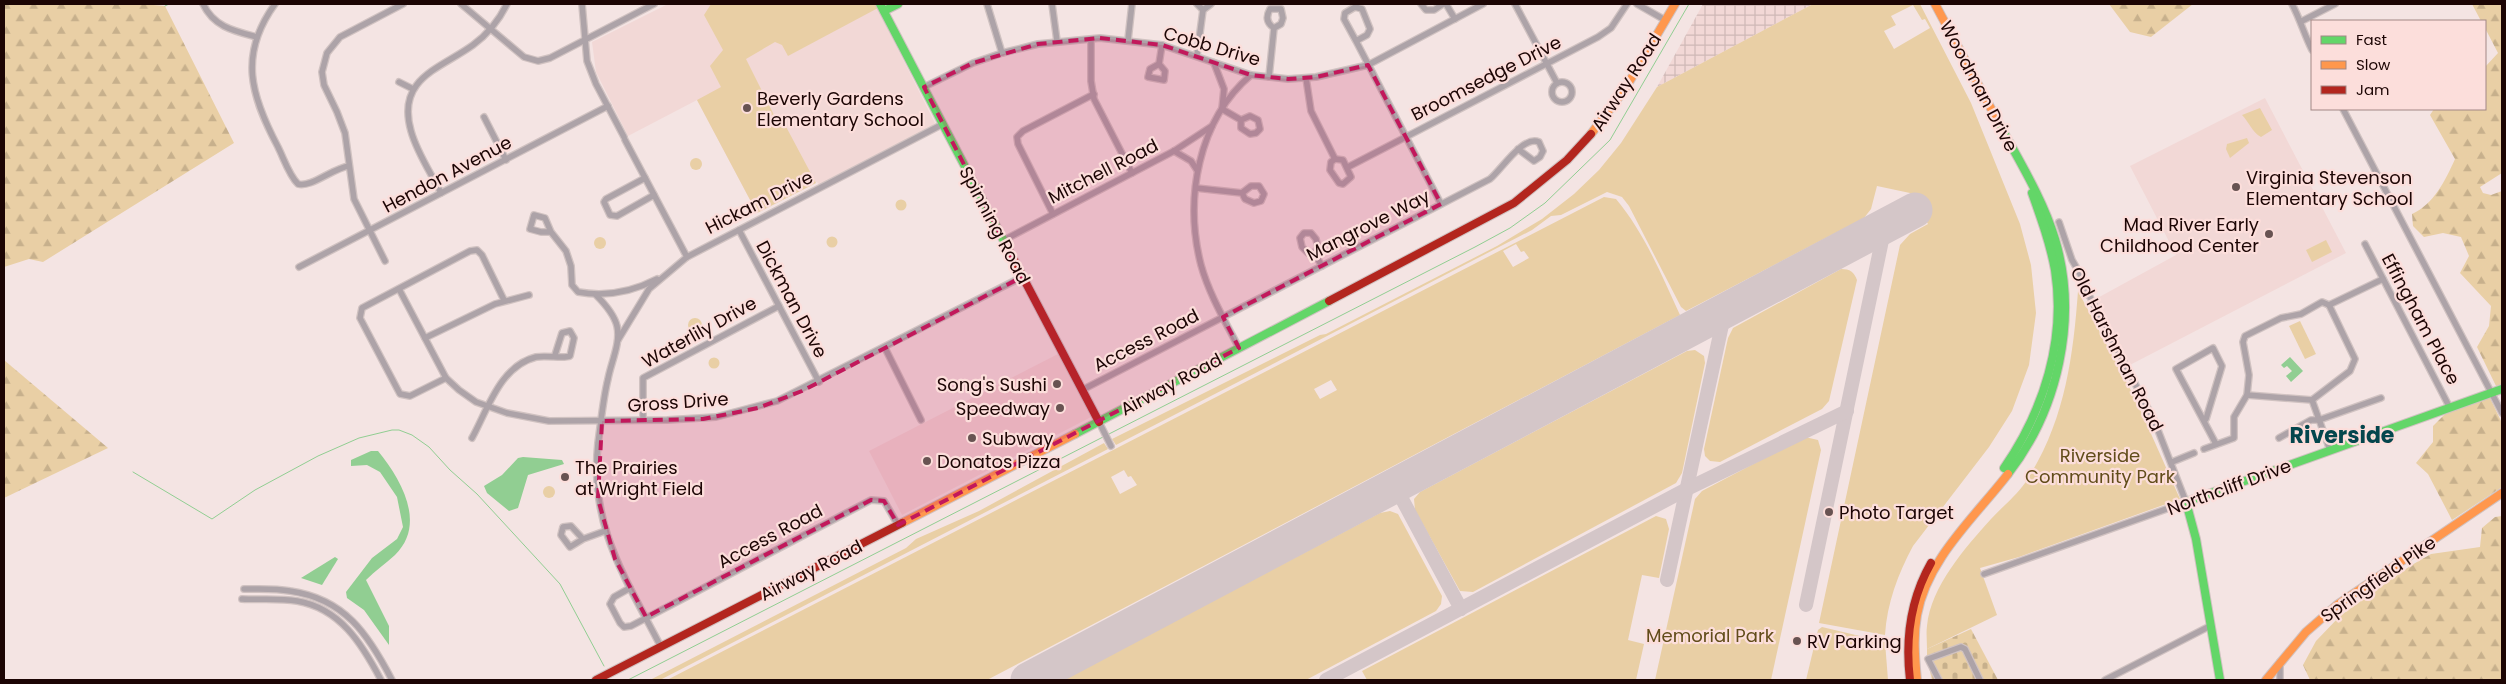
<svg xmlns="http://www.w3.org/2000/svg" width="2506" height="684" viewBox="0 0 2506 684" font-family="Poppins,sans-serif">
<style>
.built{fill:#f2d8d6}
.industrial{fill:url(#industrial-grid)}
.green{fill:#e9cfa5;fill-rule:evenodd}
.forest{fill:url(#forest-firs)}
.cemetery{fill:url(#cemetery-stones)}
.water{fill:#91ce92}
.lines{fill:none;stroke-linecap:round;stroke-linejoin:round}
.stream{stroke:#91ce92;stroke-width:1}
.taxiway{stroke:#d4c6c8;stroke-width:14}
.runway{stroke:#d4c6c8;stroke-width:35}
.street-casing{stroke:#d0c2c1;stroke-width:8}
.fast-casing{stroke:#d0c2c1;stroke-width:10}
.slow-casing{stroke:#d0c2c1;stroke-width:10}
.jam-casing{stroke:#d0c2c1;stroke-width:10}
.street{stroke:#ada3a8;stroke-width:5.5}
.fast{stroke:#63d668;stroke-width:8}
.slow{stroke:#ff974d;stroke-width:8}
.jam{stroke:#b3261e;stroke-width:8}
.marked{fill:#c2185b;fill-opacity:0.2;stroke:#c2185b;stroke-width:4;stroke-dasharray:10 6;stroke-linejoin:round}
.poi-dot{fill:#685352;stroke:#fcdedb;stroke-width:2}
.labels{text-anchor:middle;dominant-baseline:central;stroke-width:4.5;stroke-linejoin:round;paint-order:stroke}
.street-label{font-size:18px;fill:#1c0504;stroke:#fcdedb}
.poi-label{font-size:18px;fill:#1c0504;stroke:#fcdedb;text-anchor:start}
.park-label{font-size:18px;fill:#614c1a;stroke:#fcdedb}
.district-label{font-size:22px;font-weight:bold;fill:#04464d;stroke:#fcdedb}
</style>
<defs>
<pattern id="industrial-grid" width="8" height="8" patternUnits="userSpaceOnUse" patternTransform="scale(1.25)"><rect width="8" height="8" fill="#f2d8d6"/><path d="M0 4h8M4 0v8" fill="none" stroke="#cfb8b6"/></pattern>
<pattern id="forest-firs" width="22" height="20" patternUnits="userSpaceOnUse" patternTransform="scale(1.25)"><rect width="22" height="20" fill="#e9cfa5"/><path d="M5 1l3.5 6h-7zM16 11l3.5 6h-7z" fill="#c7b08c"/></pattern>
<pattern id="cemetery-stones" width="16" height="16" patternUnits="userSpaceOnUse" patternTransform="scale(1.25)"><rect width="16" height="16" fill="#e9cfa5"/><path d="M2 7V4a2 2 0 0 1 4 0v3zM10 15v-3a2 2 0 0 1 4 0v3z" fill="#c7b08c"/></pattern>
</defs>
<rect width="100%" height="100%" fill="#f4e4e3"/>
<!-- built -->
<g class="built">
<path d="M668,4h207l60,119 -4,4 -80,42 -32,16 -2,-3 -60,31 -60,-113 -69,36 -32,-64 -4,-30z"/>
<path d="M2265,98l81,155 -220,114 -34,-66 84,-46 -46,-89z"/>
<path d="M1058,354l33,63 -189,98 -33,-64z"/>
</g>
<!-- industrial -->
<path class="industrial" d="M1703,4h110l-156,83z"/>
<!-- green -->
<g class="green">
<path d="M711,4h164l3,4 -90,48 -6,-11 -7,-3 -29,17 28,56 9,6 33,62 -59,30 -60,-113 24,-13 -11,-21 13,-16 -19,-35z"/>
<path d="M1813,4h107l51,99 49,121 11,41 5,48 -7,52 -17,46 -23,36 -76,99c-15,28 -26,57 -28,89l-66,-12 81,-378 10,-11 18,-10 -18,-31 -33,-7 -6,23 -7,9 -178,93 -5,-4 -52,-101 -7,-9 -15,-5 -46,23 -10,1 -19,14 -416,215 -4,-6 208,-104 6,-1 171,-88 45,-27 32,-25 25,-24 22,-27 36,-56zM1913,5l9,15 3,-1 5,9 -36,21 -10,-18 12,-6 -5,-9z"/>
<path d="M2260,108l12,22 -11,7c-9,-5 -12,-15 -19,-22z"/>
<path d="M2247,138l2,5 -19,15 -4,-9 1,-5z"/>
<circle cx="696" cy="164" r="6"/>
<path d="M1604,197l12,2c28,33 46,77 64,116l-693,365h-320zM1516,244l5,8 3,-1 5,7 -16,9 -10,-16zM1331,380l6,10 -17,9 -6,-10zM1124,470l4,7 3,-1 6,9 -17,9 -9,-17z"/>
<circle cx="901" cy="205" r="5.5"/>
<circle cx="832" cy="242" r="5.5"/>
<circle cx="600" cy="243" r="6"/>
<path d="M2326,240l6,12 -20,10 -6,-12z"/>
<path d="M1841,269c9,0 13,3 16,11l-28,121 -7,8 -102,53 -10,-1 -5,-5 -1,-7 24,-111 5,-10z"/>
<path d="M2078,291l58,109 44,99 -161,58 -39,11 17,47 -70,34c0,-8 -1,-16 0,-23 4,-40 38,-78 64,-107 11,-12 25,-23 34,-36 39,-59 48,-123 53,-192z"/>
<circle cx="695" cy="325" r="7"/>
<path d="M2300,321l16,33 -11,5 -16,-33z"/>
<path d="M1695,350l9,6 1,7 -23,110 -6,10 -203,109 -13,-1 -45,-81 -1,-11 6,-7 267,-141z"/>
<circle cx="714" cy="363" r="5.5"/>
<path d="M1805,437l13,3 3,10 -50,230h-116l40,-181 7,-8z"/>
<path d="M1104,443l4,6 -448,231h-10l256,-132 10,-9 63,-28z"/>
<circle cx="549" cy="492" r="6"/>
<path d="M1390,511l8,3 44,82 -1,8 -5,7 -130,69h-244l318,-167z"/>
<path d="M1656,516l10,3 3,10 -10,49 -17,-3 -14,65 16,4 -8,36h-269l-5,-9z"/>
<path d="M1822,627l63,15 3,38h-82l12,-50z"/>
</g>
<!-- forest -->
<g class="forest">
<path d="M4,4h138l23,2 69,137 -191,119 -14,-3 -25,8z"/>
<path d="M2109,4h84l-42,33 -21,-5z"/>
<path d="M2472,4h30v169l-22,14 3,6 8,2 11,-4v193l-6,2 -19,-39 12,-21 2,-20 -31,-33 9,-17 -8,-19 -18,-4 -19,4 -11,-11 -1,-12c22,-10 33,-33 43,-55l-25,-44 4,-6h51v-42l13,-14 -13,-25v-7h-4z"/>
<path d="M4,360l104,88 -104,50z"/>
<path d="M2490,398l12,25v64l-50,33 -24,-46 -12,-11 17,-21v-16l14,-14z"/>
<path d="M2502,516v164h-192l-7,-15 13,-24 24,-25 70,-50 21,-12 49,-7 2,-19 13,-11z"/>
</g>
<!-- cemetery -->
<path class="cemetery" d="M1971,629l27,51h-66l-5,-21v-10z"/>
<!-- water -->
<g class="water">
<path d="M2290,357l13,14 -12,11 -5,-6 6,-5 -5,-5 -3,2 -3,-3z"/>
<path d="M371,451h7c23,28 49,73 17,104 -10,9 -20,16 -29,25l23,46v19l-25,-35 -17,-12 -1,-6 26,-34 25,-19 6,-12 -6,-30 -17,-25 -13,-7 -16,1v-6z"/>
<path d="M523,457l39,3 2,4 -36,11 -10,33 -9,3 -22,-18 -3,-7 18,-11 16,-17z"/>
<path d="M335,557l3,2 -16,26 -21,-7z"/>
</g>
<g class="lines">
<!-- stream -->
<g class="stream">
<path d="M165,6l4,-2"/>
<path d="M1109,434l366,-187 35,-19 35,-25 65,-63 79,-136"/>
<path d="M133,472l79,47 43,-29 63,-34 41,-18 33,-8h7l13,5 17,12 21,23 27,24 83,90 44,82"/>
<path d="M628,680l475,-243"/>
</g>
<!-- taxiway -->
<g class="taxiway">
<path d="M1395,486l66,123"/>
<path d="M1667,580l58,-269"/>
<path d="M1806,605l79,-379"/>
<path d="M1326,680l361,-191 160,-78"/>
</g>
<!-- runway -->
<path class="runway" d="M1028,680l887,-470"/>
<defs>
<g id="street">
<path d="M203,4c11,23 31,27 54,33"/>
<path d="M275,4c-37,51 -24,92 3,143 6,12 11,28 20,37 13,4 35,-16 51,-18"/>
<path d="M461,4l63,53 14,4 12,-3 104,-54"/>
<path d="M582,4l5,57 9,23 28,53"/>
<path d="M987,4l15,49"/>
<path d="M1052,4l5,37"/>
<path d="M1197,4l6,6"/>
<path d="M1421,4l5,6h8l9,-6"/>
<path d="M1446,4l9,15"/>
<path d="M1515,4l42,79"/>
<path d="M1637,4l28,16"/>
<path d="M2292,4c8,15 12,30 20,46"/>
<path d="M2302,21l33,-17"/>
<path d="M1091,39v42l3,18 38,74"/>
<path d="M1128,40l4,-36"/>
<path d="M1356,41l-12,-22 1,-6 10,-6 7,2 8,20 -3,6 -11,6 85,163"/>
<path d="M1197,55l6,-45 8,-6"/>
<path d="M1214,63l10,26 -2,20 19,11v8l9,6 6,-1 4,-4 -2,-9 -8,-4 -9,4"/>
<path d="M1159,64l6,7 -1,9 -16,-3 2,-8 9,-5 3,-19"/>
<path d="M1269,77l5,-49 7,-4 2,-6 -2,-9h-11c-4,7 -4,14 4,19"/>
<path d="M1306,78l5,33 24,48"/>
<path d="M399,82l14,7"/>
<circle cx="1562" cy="92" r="10"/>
<path d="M924,87l49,-24 29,-10 36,-9 62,-6 62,7 89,30 37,4 28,-2 52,-12 115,-61"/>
<path d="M2343,109l159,304"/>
<path d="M484,117l22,43"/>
<path d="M625,140l62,117"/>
<path d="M1174,151l17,10 6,9"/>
<path d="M1335,159l8,1 8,17 -8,7 -4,-1 -9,-13 1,-8z"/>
<path d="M1348,167l250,-130 13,-9 16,-24"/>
<path d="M645,178l-39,21 -2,3 6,13 7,1 37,-21"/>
<path d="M1196,188l46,5 3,6 9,4 7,-2 3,-7 -5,-8h-8l-9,7"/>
<path d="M441,193c-10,-20 -24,-40 -30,-62 -15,-53 29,-62 62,-86 15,-11 26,-25 34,-41"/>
<path d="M1053,214l-35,-70 -1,-7 6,-6 71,-37"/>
<path d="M739,230l80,152"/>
<path d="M551,232h-10l-11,-3 4,-14 11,3 6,14 15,19 5,15 1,19 6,7c28,5 54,0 79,-13"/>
<path d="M1004,240l170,-89 38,-25"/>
<path d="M2365,244l85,164"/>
<path d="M1314,253h-6l-6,-6 -2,-9 4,-5h7l5,6 2,9 -4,5 8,13"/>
<path d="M385,261l-31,-62 -9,-66 -8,-21 -13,-27 -2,-13 5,-19 13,-16 63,-33"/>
<path d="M299,267l309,-161"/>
<path d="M399,289l47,89 13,12 17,12 31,11 42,8 118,-1 49,-3 61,-16 245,-124"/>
<path d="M596,295c9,9 18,19 21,31 4,17 -6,36 -9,53 -5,20 -7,43 -10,64 -9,83 27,134 63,204"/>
<path d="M425,338l70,-34 34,-9"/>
<path d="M618,340l31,-51 38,-32 256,-133"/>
<path d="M885,348l36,72"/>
<path d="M1239,348c-14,-27 -30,-54 -38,-83 -17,-66 -3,-145 50,-190"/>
<path d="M446,378l-36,18 -10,-2 -40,-76 2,-10 108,-57 7,-1 5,5 22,45"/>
<path d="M1082,390l408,-211c12,-10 33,-44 49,-37l4,9 -3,6 -6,4 -16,-12"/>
<path d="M2247,395l65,5 38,-29 5,-12 -26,-54"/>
<path d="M2312,400l18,50"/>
<path d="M2206,419l16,-53 -9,-18 -37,21 40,75"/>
<path d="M643,420v-42l136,-72"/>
<path d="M1099,422l12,24"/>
<path d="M472,438c16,-29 28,-72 64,-81 11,-2 28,2 34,-1l4,-18 -4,-7 -8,2 -7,22"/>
<path d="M2279,438l32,-18h8l62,-22"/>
<path d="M2204,449l30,-11v-21l13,-22 2,-20 -6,-33 2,-6 36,-18 20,-4 21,-12 7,3 54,-26"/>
<path d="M2172,462l22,-9"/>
<path d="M583,539l-13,8 -9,-12 2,-8 8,-1 12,13 22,-8"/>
<path d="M1984,574l202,-72 -32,-82 -64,-123 -6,-6 2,-7 -14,-24 -13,-38"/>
<path d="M630,588l-16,9 -4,7 10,19 4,4 7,-1 240,-126 13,1 14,24"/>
<path d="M244,589c15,0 31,-1 46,2 55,8 78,43 102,89"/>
<path d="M242,599c18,1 37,-1 55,2 43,7 65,43 84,79"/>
<path d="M1939,680l-11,-21 33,-12 4,2 15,31"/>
<path d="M2105,680l105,-54"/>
<path d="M2280,680v-18"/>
</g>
<g id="fast">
<path d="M880,4l126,241"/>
<path d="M884,11l14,-7"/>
<path d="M1995,116c21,40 47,80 60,123 24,79 3,171 -47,235"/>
<path d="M1075,434l254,-133"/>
<path d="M2004,468c40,-58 62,-128 51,-198 -5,-27 -14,-52 -23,-77"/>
<path d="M2220,680l-24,-141 -10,-37 316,-113"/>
</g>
<g id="slow">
<path d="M1935,4l60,112"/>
<path d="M1591,134l34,-45 50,-85"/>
<path d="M902,523l173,-89"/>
<path d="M1917,680c-2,-22 -4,-43 0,-65 10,-56 58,-98 91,-141"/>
<path d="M2266,680l40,-48 31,-27 165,-112"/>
</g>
<g id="jam">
<path d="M1006,245l93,177"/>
<path d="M1329,301l185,-98 53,-43 24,-26"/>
<path d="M596,680l306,-157"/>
<path d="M1910,680c-5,-42 0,-80 21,-117"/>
</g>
</defs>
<!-- street casing -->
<use href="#street" class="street-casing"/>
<!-- fast casing -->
<use href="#fast" class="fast-casing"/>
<!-- slow casing -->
<use href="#slow" class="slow-casing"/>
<!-- jam casing -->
<use href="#jam" class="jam-casing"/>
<!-- street -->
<use href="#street" class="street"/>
<!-- fast -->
<use href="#fast" class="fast"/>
<!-- slow -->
<use href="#slow" class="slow"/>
<!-- jam -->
<use href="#jam" class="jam"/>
</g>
<!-- marked area -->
<path class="marked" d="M1100,38l62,7 89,30 37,4 28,-2 52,-12 73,139 -218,113 16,31 -341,177 -14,-24 -13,-1 -225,117 -31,-58 -17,-60 4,-78 101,-2 55,-11 44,-17 220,-114 -98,-190 49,-24 65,-19z"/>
<!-- markers -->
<g class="poi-dot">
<circle cx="747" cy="108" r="5"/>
<circle cx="2236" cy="187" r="5"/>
<circle cx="2269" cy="234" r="5"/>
<circle cx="1057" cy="384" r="5"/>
<circle cx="1060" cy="408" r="5"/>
<circle cx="972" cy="438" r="5"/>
<circle cx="927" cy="461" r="5"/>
<circle cx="565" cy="477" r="5"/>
<circle cx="1829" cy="512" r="5"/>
<circle cx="1797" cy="641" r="5"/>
</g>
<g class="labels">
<!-- street labels -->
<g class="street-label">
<text transform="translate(1212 46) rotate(16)">Cobb Drive</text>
<text transform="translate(1486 78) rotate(-27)">Broomsedge Drive</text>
<text transform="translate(1626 82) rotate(-57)">Airway Road</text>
<text transform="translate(1979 86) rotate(62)">Woodman Drive</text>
<text transform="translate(1103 171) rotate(-27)">Mitchell Road</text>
<text transform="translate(447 174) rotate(-28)">Hendon Avenue</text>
<text transform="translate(759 202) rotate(-27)">Hickam Drive</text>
<text transform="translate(995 225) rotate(62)">Spinning Road</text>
<text transform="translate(1368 225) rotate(-27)">Mangrove Way</text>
<text transform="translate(792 299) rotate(62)">Dickman Drive</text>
<text transform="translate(2421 319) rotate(62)">Effingham Place</text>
<text transform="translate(699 332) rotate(-29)">Waterlily Drive</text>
<text transform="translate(1146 340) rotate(-27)">Access Road</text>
<text transform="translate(2117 349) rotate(63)">Old Harshman Road</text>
<text transform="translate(1171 384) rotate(-28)">Airway Road</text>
<text transform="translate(678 402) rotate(-4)">Gross Drive</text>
<text transform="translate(2229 487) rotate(-20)">Northcliff Drive</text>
<text transform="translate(770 536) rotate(-28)">Access Road</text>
<text transform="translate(811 570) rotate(-27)">Airway Road</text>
<text transform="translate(2378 579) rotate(-35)">Springfield Pike</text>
</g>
<!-- poi labels -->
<g class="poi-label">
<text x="757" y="98">Beverly Gardens<tspan x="757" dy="21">Elementary School</tspan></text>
<text x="2246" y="177">Virginia Stevenson<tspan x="2246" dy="21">Elementary School</tspan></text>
<text x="2259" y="224" text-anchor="end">Mad River Early<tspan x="2259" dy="21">Childhood Center</tspan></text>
<text x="1047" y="384" text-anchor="end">Song's Sushi</text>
<text x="1050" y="408" text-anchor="end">Speedway</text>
<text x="982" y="438">Subway</text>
<text x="937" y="461">Donatos Pizza</text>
<text x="575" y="467">The Prairies<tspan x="575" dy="21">at Wright Field</tspan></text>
<text x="1839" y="512">Photo Target</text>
<text x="1807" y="641">RV Parking</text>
</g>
<!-- park labels -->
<g class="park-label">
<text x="2100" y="455">Riverside<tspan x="2100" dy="21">Community Park</tspan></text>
<text x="1710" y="635">Memorial Park</text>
</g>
<!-- district labels -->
<g class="district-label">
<text x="2342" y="435">Riverside</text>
</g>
</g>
<!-- border -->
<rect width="2506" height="684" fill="none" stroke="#1c0504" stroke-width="10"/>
<!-- legend -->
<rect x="2311" y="20" width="175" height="90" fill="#fcdedb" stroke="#a28785"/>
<rect x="2321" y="36" width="25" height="8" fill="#63d668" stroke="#a28785"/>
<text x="2356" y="45" font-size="15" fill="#1c0504">Fast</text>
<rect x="2321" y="61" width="25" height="8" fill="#ff974d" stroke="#a28785"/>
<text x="2356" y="70" font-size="15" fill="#1c0504">Slow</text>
<rect x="2321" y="86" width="25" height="8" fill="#b3261e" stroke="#a28785"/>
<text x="2356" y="95" font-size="15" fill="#1c0504">Jam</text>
</svg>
